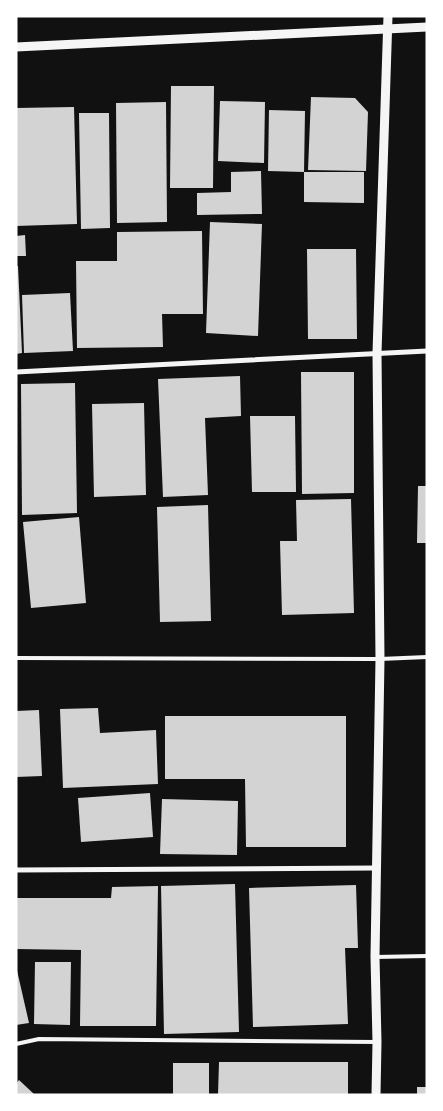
<svg xmlns="http://www.w3.org/2000/svg" width="443" height="1111" viewBox="0 0 443 1111" font-family="'Alegreya Sans',sans-serif">
<style>
.building{fill:#d3d3d3}
.lines{fill:none;stroke-linecap:round;stroke-linejoin:round}
.service{stroke:#f5f5f5;stroke-width:4}
.minor{stroke:#f5f5f5;stroke-width:5}
.tertiary{stroke:#f5f5f5;stroke-width:9}
</style>
<rect width="100%" height="100%" fill="#111"/>
<!-- building -->
<g class="building">
<path d="M171,86h43l-1,102h-43z"/>
<path d="M311,97l44,1 13,14 -2,59 -58,-1z"/>
<path d="M220,101l45,1 -1,61 -46,-2z"/>
<path d="M166,102l1,120 -50,1 -1,-120z"/>
<path d="M74,107l3,117 -61,2v-118z"/>
<path d="M269,110l36,1 -1,61 -36,-1z"/>
<path d="M79,113h30l1,115 -29,1z"/>
<path d="M261,171l1,43 -65,1v-22l34,-1v-20z"/>
<path d="M304,172h60v31l-60,-1z"/>
<path d="M210,222l52,2 -4,112 -52,-3z"/>
<path d="M202,231l1,83h-41l1,33 -86,1 -1,-87h41v-29z"/>
<path d="M25,235l1,21h-10v-20z"/>
<path d="M307,249h49l1,90h-49z"/>
<path d="M16,266h2l4,87 -6,1z"/>
<path d="M70,293l3,58 -49,2 -2,-58z"/>
<path d="M301,372h53v121l-52,1z"/>
<path d="M240,376l1,40 -36,2 3,77 -45,2 -5,-118z"/>
<path d="M75,383l2,130 -55,2 -1,-131z"/>
<path d="M144,403l2,92 -52,2 -2,-93z"/>
<path d="M250,416h45l1,76h-44z"/>
<path d="M418,486h9v57h-10z"/>
<path d="M351,499l3,114 -72,2 -2,-74h17l-1,-41z"/>
<path d="M208,505l3,116 -51,1 -3,-115z"/>
<path d="M79,517l7,86 -55,5 -8,-86z"/>
<path d="M98,708l2,25 56,-3 2,54 -95,4 -3,-79z"/>
<path d="M39,710l3,66 -26,1v-66z"/>
<path d="M165,716h181v131h-100l-1,-68h-80z"/>
<path d="M150,793l3,44 -72,5 -3,-44z"/>
<path d="M162,799l76,2 -1,54 -77,-1z"/>
<path d="M235,884l4,148 -75,2 -3,-148z"/>
<path d="M356,885l2,63h-13l3,76 -95,3 -4,-139z"/>
<path d="M158,886l-2,140h-76l1,-76 -65,-1v-51h95l1,-11z"/>
<path d="M35,962h36l-1,63 -36,-1z"/>
<path d="M16,966l13,57 -13,2z"/>
<path d="M219,1062h129v33h-130z"/>
<rect x="173" y="1063" width="36" height="32"/>
<path d="M19,1080l16,15h-19v-11z"/>
<rect x="417" y="1087" width="10" height="8"/>
</g>
<g class="lines">
<!-- service -->
<g class="service">
<path d="M16,658l364,1 47,-2"/>
<path d="M375,957l52,-1"/>
<path d="M16,1044l23,-5 338,3"/>
</g>
<!-- minor -->
<g class="minor">
<path d="M16,372l411,-21"/>
<path d="M16,870l360,-2"/>
</g>
<!-- tertiary -->
<g class="tertiary">
<path d="M16,47l411,-20"/>
<path d="M376,1095l1,-53 -2,-85 5,-298 -3,-306 11,-337"/>
</g>
</g>
<!-- border -->
<rect width="443" height="1111" fill="none" stroke="#ffffff" stroke-width="35"/>
</svg>
